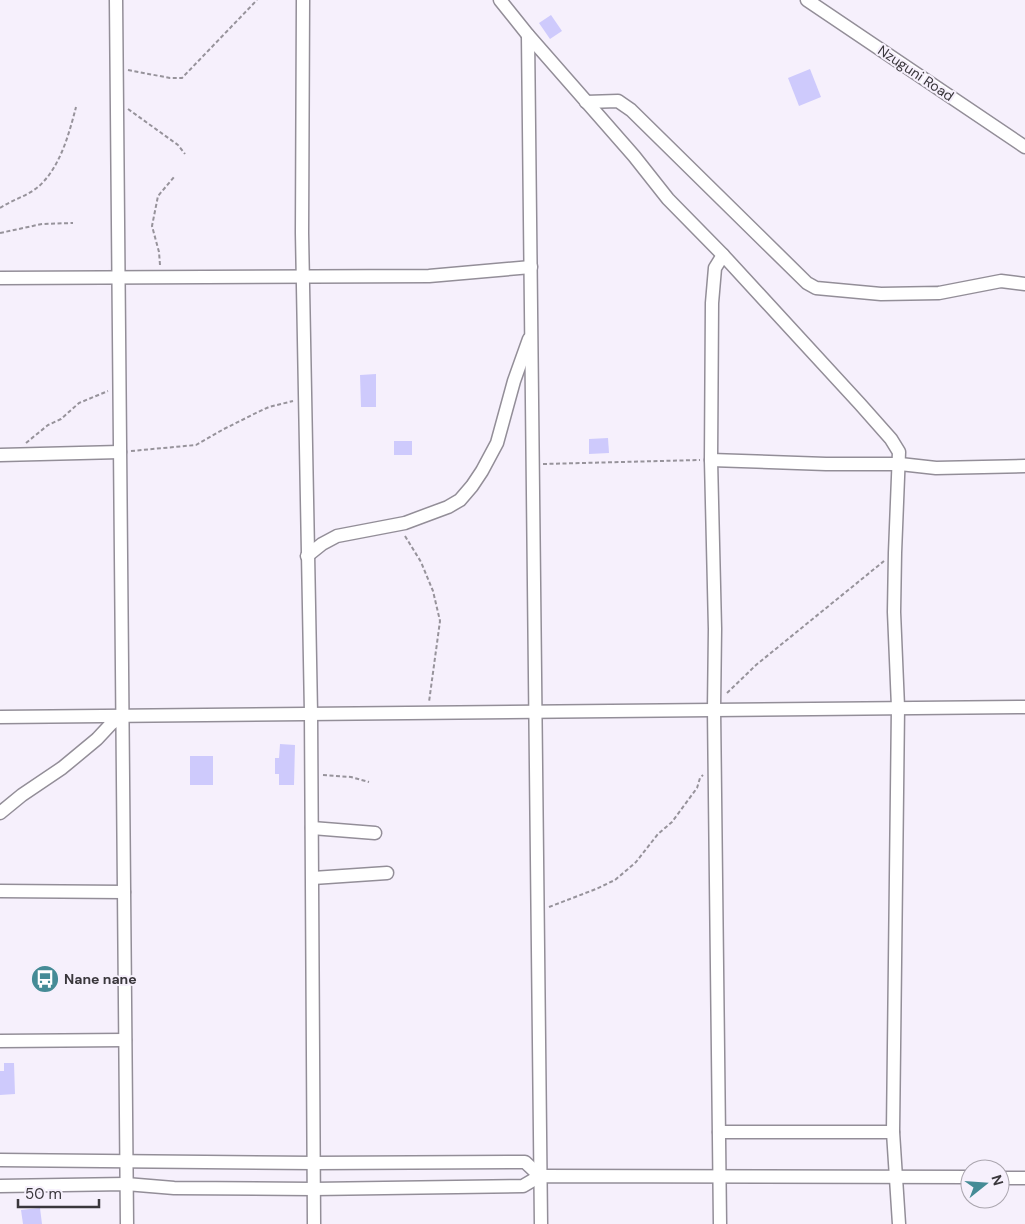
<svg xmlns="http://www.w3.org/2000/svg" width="1025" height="1224" viewBox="0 0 1025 1224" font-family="'DM Sans',sans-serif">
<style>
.building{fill:#cecafc}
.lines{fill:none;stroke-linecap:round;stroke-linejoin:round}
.minor-casing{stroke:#938e98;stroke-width:15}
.path{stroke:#97939b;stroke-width:2;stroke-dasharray:4 2.5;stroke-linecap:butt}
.minor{stroke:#fff;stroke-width:12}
.labels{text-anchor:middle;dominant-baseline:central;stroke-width:4;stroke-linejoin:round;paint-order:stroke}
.street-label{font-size:14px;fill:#3a373c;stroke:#f6f0fc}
.poi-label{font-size:14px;font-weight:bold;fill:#3a373c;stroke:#f6f0fc;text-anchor:start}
</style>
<rect width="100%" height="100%" fill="#f6f0fc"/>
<!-- building -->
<g class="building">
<path d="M551,15l11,16 -12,8 -11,-16z"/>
<path d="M810,69l11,28 -22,9 -11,-28z"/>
<path d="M376,374v33h-15l-1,-32z"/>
<path d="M608,438l1,15 -20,1v-15z"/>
<rect x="394" y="441" width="18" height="14"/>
<path d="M280,744l15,1 -1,40h-15v-11h-4v-16h4z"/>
<rect x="190" y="756" width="23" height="29"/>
<path d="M4,1063h10l1,31 -15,1v-24h4z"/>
<path d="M40,1208l2,16h-19l-2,-14z"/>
</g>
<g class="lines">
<defs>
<g id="minor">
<path d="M116,0l11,1224"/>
<path d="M303,0l-1,233 9,480 3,511"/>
<path d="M500,0l28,35 106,121 34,43 55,56 137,149 31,35 8,13 -4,101 -1,59 4,95 -5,425 6,92"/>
<path d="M807,0l218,147"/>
<path d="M528,35l13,1189"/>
<path d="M586,102l32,-1 13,9 176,173 9,5 65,6 58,-1 62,-12 24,3"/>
<path d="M0,278l429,-2 102,-9"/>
<path d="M0,455l120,-3"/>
<path d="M711,460l115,4h74l36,4 89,-2"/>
<path d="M307,556l15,-12 15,-8 68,-13 43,-16 12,-7 12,-14 10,-15 15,-28 17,-62 15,-42"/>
<path d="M0,717l1025,-10"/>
<path d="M0,813l22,-18 40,-27 35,-29 14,-15 11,-8"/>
<path d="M312,828l63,5"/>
<path d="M313,878l74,-5"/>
<path d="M0,891l124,1"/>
<path d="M0,1041l125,-1"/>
<path d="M719,1132h174"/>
<path d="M0,1160l314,3 211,-1 15,14"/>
<path d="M1000,1178h25"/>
<path d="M0,1186l126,-2 48,4 139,1 210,-3 17,-10 430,1"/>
<path d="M720,1224l-6,-515 1,-80 -4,-169 1,-157 3,-35 8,-13"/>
</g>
</defs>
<!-- minor casing -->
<use href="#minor" class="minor-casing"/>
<!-- path -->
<g class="path">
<path d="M128,70l42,8h12l75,-78"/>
<path d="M128,109l50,36 7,9"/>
<path d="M0,208c12,-8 27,-12 38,-21 22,-19 31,-53 38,-80"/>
<path d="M0,233l42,-9 31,-1"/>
<path d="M160,265l-1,-13 -7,-26 6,-30 16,-19"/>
<path d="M26,443l22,-18 13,-6 18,-16 29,-12"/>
<path d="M131,451l65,-6 28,-16 34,-17 11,-5 24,-6"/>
<path d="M543,464l157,-4"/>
<path d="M405,536l16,26 12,29 7,30 -11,81"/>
<path d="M727,693l29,-28 128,-104"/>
<path d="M323,775l28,2 18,5"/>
<path d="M549,907l47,-18 19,-9 13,-11 8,-7 22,-28 14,-12 25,-34 3,-10 3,-3"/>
</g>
<!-- minor -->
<use href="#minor" class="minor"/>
</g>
<!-- icons -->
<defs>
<symbol id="bus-disc" viewBox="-11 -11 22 22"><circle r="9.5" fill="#458b96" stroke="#f6f0fc"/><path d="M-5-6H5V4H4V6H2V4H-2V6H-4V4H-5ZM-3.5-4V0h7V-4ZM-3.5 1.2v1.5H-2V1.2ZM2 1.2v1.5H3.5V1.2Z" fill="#fff"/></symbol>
</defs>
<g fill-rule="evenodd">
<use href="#bus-disc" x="29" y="963" width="32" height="32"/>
</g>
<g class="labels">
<!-- street labels -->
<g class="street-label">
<text transform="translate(916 73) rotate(34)">Nzuguni Road</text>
</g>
<!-- poi labels -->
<g class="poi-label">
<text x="64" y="979">Nane nane</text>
</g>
</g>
<!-- north arrow -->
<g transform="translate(985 1184) rotate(73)"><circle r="24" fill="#f6f0fc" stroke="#aba6af"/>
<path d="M0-4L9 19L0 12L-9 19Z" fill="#458b96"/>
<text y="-8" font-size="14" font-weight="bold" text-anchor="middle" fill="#3a373c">N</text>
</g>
<!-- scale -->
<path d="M18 1199v8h81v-8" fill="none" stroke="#3a373c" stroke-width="2.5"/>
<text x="25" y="1199" font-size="15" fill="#3a373c" stroke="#f6f0fc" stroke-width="4" paint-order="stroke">50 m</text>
</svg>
